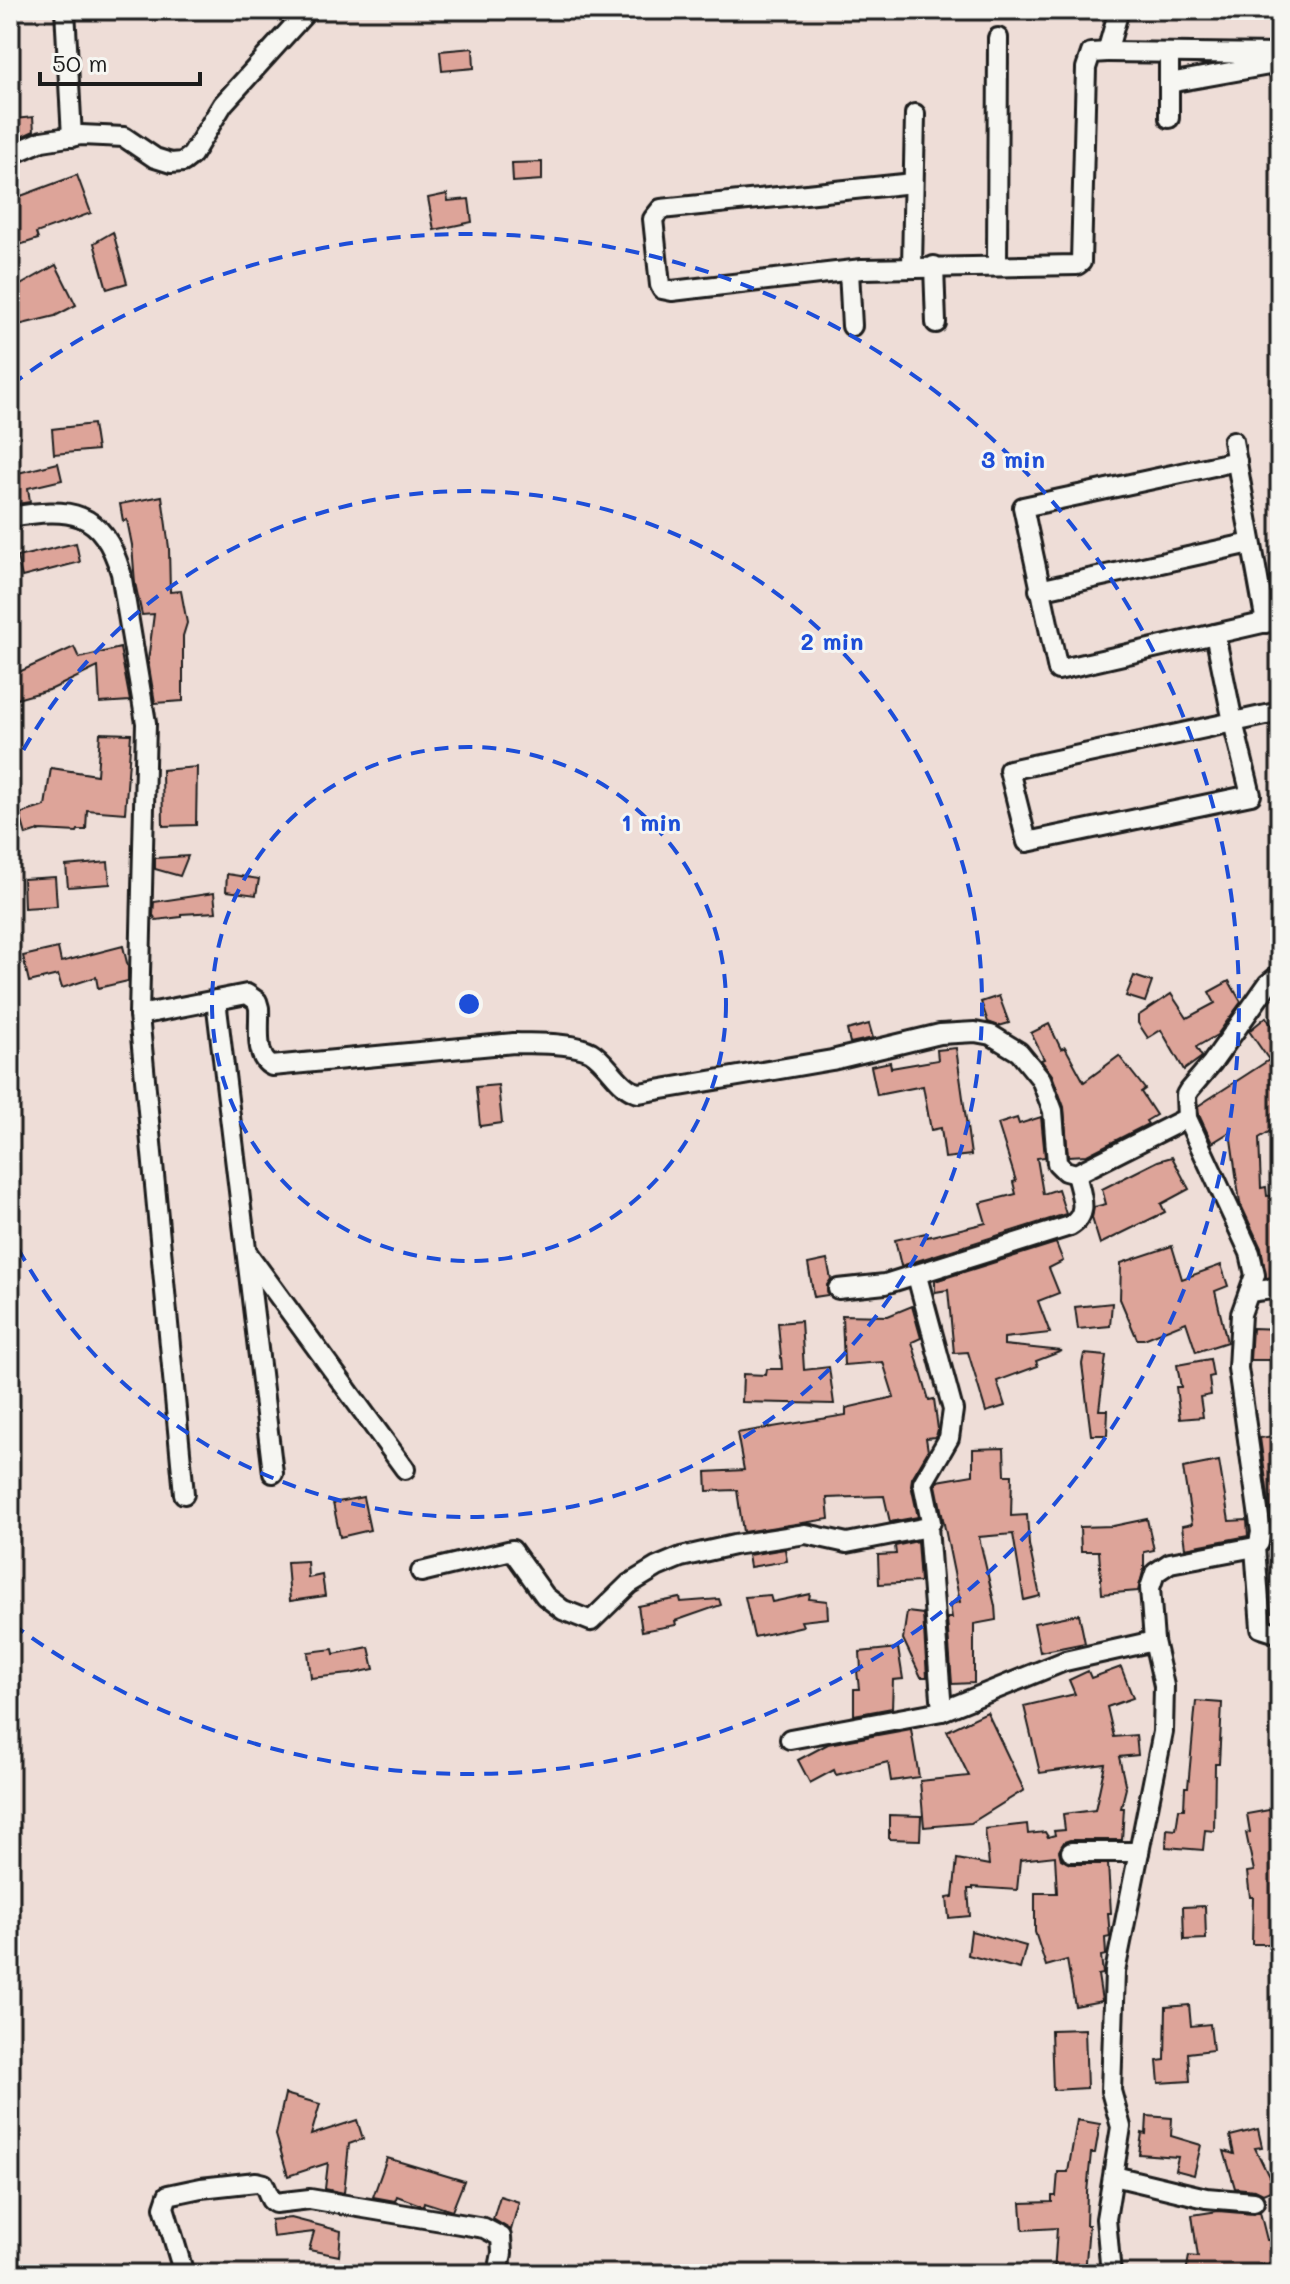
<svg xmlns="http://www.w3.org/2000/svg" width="1290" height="2284" viewBox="0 0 1290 2284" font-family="Mali,sans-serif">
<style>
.building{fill:#dda499;stroke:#1c1c1c;stroke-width:2}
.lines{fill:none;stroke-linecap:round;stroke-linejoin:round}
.street-casing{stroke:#1c1c1c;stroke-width:24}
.street{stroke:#f6f6f2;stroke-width:18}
.ring{fill:none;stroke:#1d4ed8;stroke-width:4;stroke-dasharray:14 10}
.centre{fill:#1d4ed8;stroke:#f6f6f2;stroke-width:4}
.ring-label{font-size:24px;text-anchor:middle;font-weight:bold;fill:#1d4ed8;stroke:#f6f6f2;stroke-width:6;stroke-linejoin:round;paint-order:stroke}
</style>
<rect width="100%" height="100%" fill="#eeddd7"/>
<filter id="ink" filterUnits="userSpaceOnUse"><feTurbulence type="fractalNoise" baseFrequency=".0125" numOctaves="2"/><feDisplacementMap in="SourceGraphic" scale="16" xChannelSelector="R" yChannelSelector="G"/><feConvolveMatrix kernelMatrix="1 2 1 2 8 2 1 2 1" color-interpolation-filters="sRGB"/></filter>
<g filter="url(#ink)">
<!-- building -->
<g class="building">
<path d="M473,48l1,20 -32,3 -2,-20z"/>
<path d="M33,117l1,14 -24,11v-18h5v-5z"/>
<path d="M542,162v18l-29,2 -1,-19z"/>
<path d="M77,175l14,38 -55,20 2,6 -28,9v-48z"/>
<path d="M447,194l1,7 21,-2 3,23 -38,8 -6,-32z"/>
<path d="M113,232l14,51 -20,6 -13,-46z"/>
<path d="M56,265l20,40 -21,11 -45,11v-36z"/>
<path d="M93,424l4,26 -43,4 -2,-25z"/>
<path d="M58,463l4,17 -34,8 2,14 -20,3v-30z"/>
<path d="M162,496l7,52 1,44 11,-1 6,32 -4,13v65l-28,2 -7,-42 6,-47 -12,1 -7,-32 -3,-38 -5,-25 -4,1 -3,-17z"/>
<path d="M76,543l4,19 -58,15 -5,-20z"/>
<path d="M74,647l5,11 41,-10 10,53 -30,2 -2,-36 -46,22 -42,12v-25z"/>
<path d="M100,733l31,1 -6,79 -38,-3 -1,20h-8l-1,2 -36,-2 -15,5 -6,-21 25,-8 6,-38 46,7z"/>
<path d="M197,767l-1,58 -33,1 -1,-56z"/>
<path d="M188,856l-8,20 -25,-7v-11z"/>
<path d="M108,862l2,22 -42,3 -2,-21z"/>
<path d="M227,874l32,5 -3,16 -30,-4z"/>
<path d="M55,877l2,29 -33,2 -1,-29z"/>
<path d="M214,893l2,19 -35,2v3l-25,3 -3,-5 1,-13z"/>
<path d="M123,946l5,21v14l-30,7 -2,-11 -34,11 -4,-13 -29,7 -6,-26 35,-8 3,14z"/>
<path d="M1134,976l18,6 -7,20 -19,-6z"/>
<path d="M1229,981l12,21 -24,33 -21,12 6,10 -18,13 -23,-40 -13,8 -10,-15v-7l33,-22 16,24 28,-15 -6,-11z"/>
<path d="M999,996l10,27 -10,3 -11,-4 -7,-20z"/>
<path d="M1266,1017l14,21v87l-21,13 2,50 5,-1 1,9 13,-1v81l-14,2 -5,-30 -21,-45 -10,-71 -18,11 -13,-28 -1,-9 71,-46 -20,-29z"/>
<path d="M869,1024l4,14 -23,5 -3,-13z"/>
<path d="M1049,1024l12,25 4,-2 19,35 35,-26 26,33 -4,3 15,23 -10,6 2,3 -61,31 -19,1 -4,-49 -12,-32 -11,-15 3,-1 -13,-26z"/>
<path d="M956,1048l15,107 -26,3 -4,-30 -10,2 -8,-44 -46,9 -6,-29 19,-4 1,6 47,-8 -1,-10z"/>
<path d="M498,1085l4,38 -22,3 -4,-39z"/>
<path d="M1041,1117l4,40 -8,1 6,36 15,-5 8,25 -165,52 -6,-26 31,-7 1,4 59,-14 -6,-20 36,-9 -3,-12 3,-1 -18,-57 19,-6 2,6z"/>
<path d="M1172,1157l17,32 -28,15 4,8 -65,32 -8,-26 2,-11 12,-3 -4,-15 56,-28z"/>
<path d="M1056,1243l7,18 -14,7 10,25 -21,8 12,32 -46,5v7l58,6 -26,10 2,5 -41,15 8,25 -19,6 -18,-60 -14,1 -6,-63 -13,2v-11z"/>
<path d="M1172,1246l10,33 39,-14 7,21 -13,5 12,51 -31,10 -10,-30 -42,17h-7l-17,-40 1,-36z"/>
<path d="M827,1260l4,19 -4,6 1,10 -14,2 -6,-33z"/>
<path d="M1112,1303l-2,23 -32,3 -3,-22z"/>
<path d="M912,1306l9,32 -9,4 17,58 5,-1 4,30 -2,8 -10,1 2,13 -16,27 -1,7 7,32 -28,5 -6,-26 -57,2 2,21 -86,13 -6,-42 -30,1 -1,-19 38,-2 -7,-37 109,-18v-7l48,-11 -11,-35 -39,3 -2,-50 46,1z"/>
<path d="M801,1321l3,49 25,-3 5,37 -92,-2 1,-28 23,1 1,-6h15l-4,-46z"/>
<path d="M1252,1328l28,1v31h-30z"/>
<path d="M1084,1354l22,2 -7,54h9l-1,25h-16l-9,-71z"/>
<path d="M1210,1359l3,17 -4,1 2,18 -11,2 3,20 -23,2 -4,-32h5l-4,-22z"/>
<path d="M1280,1435v74l-10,1 -10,-72z"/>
<path d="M1004,1448l1,27h7l-1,41 16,-1 2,30 11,51 -16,4 -11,-66 -34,3 16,69 1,14 -22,4v59l-22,1 -5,-66h5l-2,-14 10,-2 -24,-117 2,-4 35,-6v-26z"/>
<path d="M1219,1461l10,60 18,-1 1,16 -63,12 -3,-22 10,-2 -9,-56z"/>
<path d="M363,1497l7,33 -30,7 -7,-34z"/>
<path d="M1147,1519l7,31 -10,2v16l-6,23 -36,3 -3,-43h-18l-1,-24 33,-1z"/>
<path d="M917,1541l3,41 -41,2 -1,-29 18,-1 -1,-8z"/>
<path d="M785,1549l2,12 -37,6 -2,-12z"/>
<path d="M307,1561l1,17 14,-3 3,21 -35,5 -3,-39z"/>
<path d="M810,1594l-1,5 18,2 1,17 -27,3 2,5 -49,11 -9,-40 25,-2 2,7z"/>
<path d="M680,1598l1,4 38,-3 2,6 -46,16 1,4 -34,6 -4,-25z"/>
<path d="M907,1612l16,2 4,63h-6l-18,-38z"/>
<path d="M1079,1614l6,29 -45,9 -6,-29z"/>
<path d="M369,1647l5,22 -24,5 -39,4 -3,-26 25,-3 1,5z"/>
<path d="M898,1648l5,31 -10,1 -1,28 -38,7v-26h5l-2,-18 4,-1 -1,-18z"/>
<path d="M1121,1667l12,31 -26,9 7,30 22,-2 2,20 -19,2 7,31 -5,20h3l-2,32h-52l-6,2 -5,9 2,8 9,5h38l3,49h-3l2,24 -5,1 1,17 -5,1 2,18 -5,1 4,26 -27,5 -8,-46 -21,6 -11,-34v-39h22l-2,-37 -35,4 -3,30 -44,-3v2h-5l2,27 -21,2 -2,-20 6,-1 4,-38 32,6 -4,-36 42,-5 1,10 17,-2 3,5 7,-2 -1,-4 11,-1 -2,-16 32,-4 10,-46 -65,9 -16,-67 51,-12 -6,-14 19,-9 3,7z"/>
<path d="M1196,1701l26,2 -3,61h-4l-1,67 -9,-1 -2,20 -37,-3 1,-18 9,1 3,-21h5l1,-22h3z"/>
<path d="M987,1712l37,78 -53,33 -47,4 -4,-46 49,-5 -22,-45z"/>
<path d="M911,1729l8,48 -28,4 -3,-19 -52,13 -2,-5 -24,13 -12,-23 30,-16z"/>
<path d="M1280,1808v131h-9v5h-19l1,-47h-3l-3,-25 7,-1 -8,-38 4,-1 -3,-18z"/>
<path d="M889,1815l32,1 -1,24 -31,-1z"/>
<path d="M1205,1906l1,33 -22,1 -1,-33z"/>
<path d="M971,1931l55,15 -6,23 -52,-14z"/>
<path d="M1189,2005l2,21 19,-2 3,26 -25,3 2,28 -31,2 -2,-22 8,-1 1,-53z"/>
<path d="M1085,2029l2,59 -34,2 -2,-60z"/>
<path d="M285,2094l35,10 -9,31 46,-15 6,19 -14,5 -5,49 -19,-4 3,-26 -40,13 -12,-41z"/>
<path d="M1147,2116l25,2 -1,18 30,9 -7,30 -19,-5 3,-13 -39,-3 3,-21 4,1z"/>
<path d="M1077,2120l23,4 -5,29h-4l-4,39 -1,33h3l-4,49h-31l3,-46 -34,2 -2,-27 31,-1v-6h4l2,-24h10z"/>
<path d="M1258,2129l4,18 -7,1 20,41 -12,5 -8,-4 -20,-2 -11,-37 10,3 -4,-18z"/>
<path d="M387,2158l77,23 -12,30 -28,-9 -1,4 -26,-10 -2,5 -22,-4z"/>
<path d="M500,2196l19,6 -8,28 -18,-11z"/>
<path d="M1218,2211l35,3 7,-2 7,28h13v22l-36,6 -1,6 -57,-1 3,-17 9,1 -6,-42z"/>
<path d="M291,2218l50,13 -2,25 -30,-6 5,-18 -41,5 -2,-17z"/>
</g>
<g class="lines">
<defs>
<g id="street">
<path d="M65,10l7,127"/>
<path d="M1107,52l173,2"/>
<path d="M1169,53v65"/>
<path d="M1169,83l111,-20"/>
<path d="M10,155l32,-14 39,-6 43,2 31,21 16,5 12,-1 9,-7 31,-51 85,-94"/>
<path d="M913,183l-252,26 -8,10 7,66 2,4 10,2 190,-22 215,-4 4,-3 5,-194 5,-15 16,-1 12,-42"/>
<path d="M997,264l1,-226"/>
<path d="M934,266l2,57"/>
<path d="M912,267l3,-153"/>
<path d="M849,271l3,55"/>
<path d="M1233,441l33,182"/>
<path d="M1237,461l-214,46 35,163 222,-51"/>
<path d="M10,517c60,-10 92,-8 111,56l25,150 -7,292 45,479"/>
<path d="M1039,590l212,-47"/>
<path d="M1215,634l18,88 18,73 -224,47 -18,-72 271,-58"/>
<path d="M1280,974l-12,10 -56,79 -23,27 -3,5 1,23 63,135 5,22 -14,39 -3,54 23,164 -2,11 -4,4 6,81 19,6"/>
<path d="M216,1000l57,473"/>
<path d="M139,1015l108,-21 10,7 2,7c1,17 -5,50 13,58l242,-23c21,1 59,-1 77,9 17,10 29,38 48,41l193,-33 108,-26 35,-2 16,3 28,17 22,27 12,32 4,52 8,8 11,3 111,-56"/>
<path d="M248,1254l157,215"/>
<path d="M838,1289l47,-5 185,-58c21,-12 10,-33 6,-52"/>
<path d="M1249,1292l31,-4"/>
<path d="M928,1527l14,184"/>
<path d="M421,1572l91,-22 33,46 18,14 28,11 38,-37 28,-17 24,-10 53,-12 72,-11 41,9 81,-16 3,-5 -8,-39 26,-45 4,-28 -36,-134"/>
<path d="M790,1739l152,-28 123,-50 89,-20"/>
<path d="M1071,1852h68"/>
<path d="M1114,2176l92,22 48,4"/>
<path d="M184,2274l-20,-67 4,-12 33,-7 55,-6 8,2 7,16 4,3 35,-4 174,29 17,9 1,16 -4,21"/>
<path d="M1111,2274l-5,-55 15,-92 -10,-36 4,-119 48,-240 1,-46 -10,-45 -4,-53 5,-15 15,-10 85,-16"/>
</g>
</defs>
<!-- street casing -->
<use href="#street" class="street-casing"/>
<!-- street -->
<use href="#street" class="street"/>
</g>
</g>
<!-- distance rings -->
<g class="ring">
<circle cx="469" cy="1004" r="257"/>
<path d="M12 771A513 513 0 1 1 12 1237"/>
<path d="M11 385A770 770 0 1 1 11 1623"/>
</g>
<circle cx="469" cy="1004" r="12" class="centre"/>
<g class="ring-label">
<text x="1013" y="468">3 min</text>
<text x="832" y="650">2 min</text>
<text x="651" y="831">1 min</text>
</g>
<!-- margin -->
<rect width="1290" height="2284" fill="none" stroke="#f6f6f2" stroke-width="40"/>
<rect x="20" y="20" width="1250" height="2244" fill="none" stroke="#1c1c1c" stroke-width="3" filter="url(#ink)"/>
<!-- scale -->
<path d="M40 72v12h160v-12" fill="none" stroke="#1c1c1c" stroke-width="4"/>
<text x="52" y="72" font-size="24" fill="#1c1c1c" stroke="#f6f6f2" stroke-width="6" paint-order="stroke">50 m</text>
</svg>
